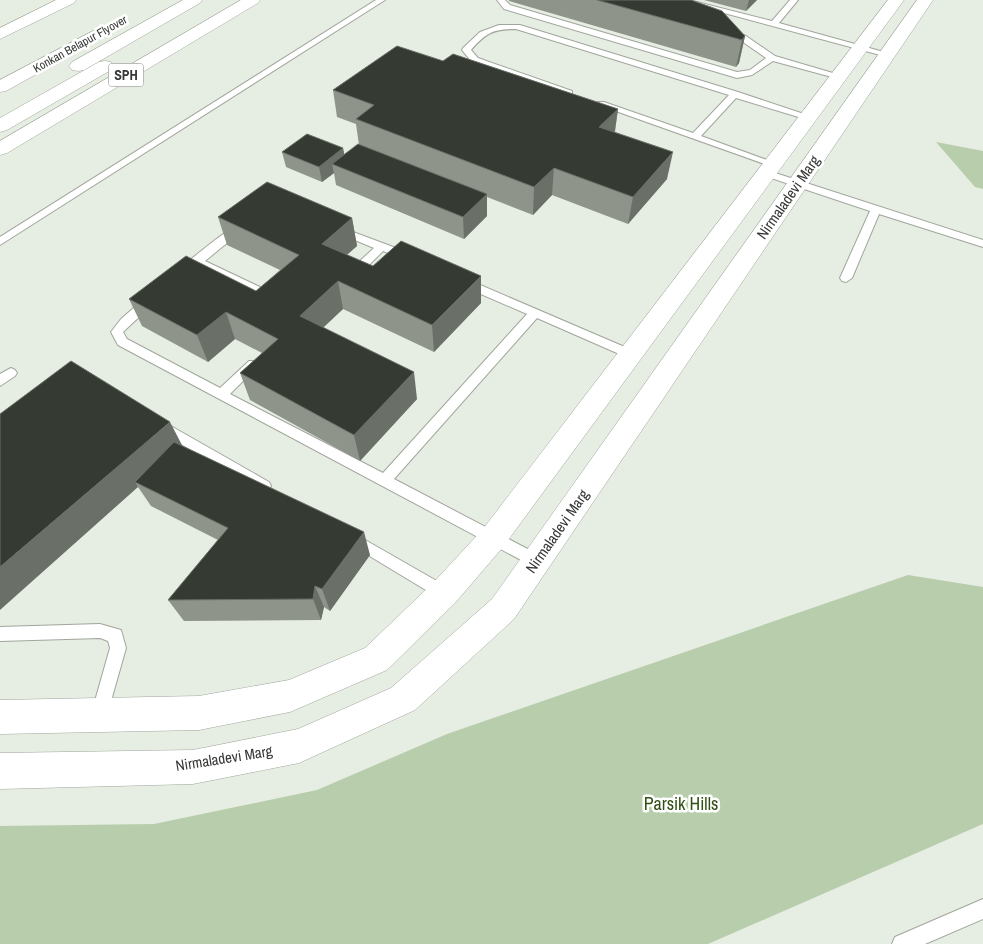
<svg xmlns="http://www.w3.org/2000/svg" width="983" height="944" viewBox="0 0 983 944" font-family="'Archivo Narrow',sans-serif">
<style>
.green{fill:#b8cdac}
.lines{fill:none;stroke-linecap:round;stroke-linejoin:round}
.lane-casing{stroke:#a0a69c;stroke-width:2}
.street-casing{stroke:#a0a69c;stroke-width:1}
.secondary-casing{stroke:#a0a69c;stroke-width:1}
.highway-casing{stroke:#a0a69c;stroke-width:1}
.lane{fill:#fff;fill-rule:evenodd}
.street{fill:#fff;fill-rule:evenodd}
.secondary{fill:#fff;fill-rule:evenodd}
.highway{fill:#fff;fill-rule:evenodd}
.wall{fill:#8e948a}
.shaded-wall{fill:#6a7067}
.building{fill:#353a32;stroke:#6a7067}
.labels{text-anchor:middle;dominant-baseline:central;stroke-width:5;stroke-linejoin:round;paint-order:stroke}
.far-street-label{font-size:12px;fill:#353834;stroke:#fff}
.shield{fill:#fff;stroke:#727471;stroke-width:1}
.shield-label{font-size:14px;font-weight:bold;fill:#353834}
.street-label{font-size:15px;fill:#353834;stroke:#fff}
.near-park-label{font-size:18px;fill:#305014;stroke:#fff}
</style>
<rect width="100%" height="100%" fill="#e6ede2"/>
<!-- green -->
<g class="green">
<path d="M936,142l47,9v38l-8,-2z"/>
<path d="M908,575l75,12v237l-275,120h-708v-118l154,-2 163,-34 130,-56z"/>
</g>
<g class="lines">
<defs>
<g id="lane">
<path d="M376,0h9l-385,245v-8z"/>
<path d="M497,0h8l5,5 227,67 13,-2 16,-12 -26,-18 -14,-6 -1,-2 4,-2 17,6 29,20 68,20 -4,3 -66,-18 -21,14 -15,3 -233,-69z"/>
<path d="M676,0h13l83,21 18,-21h8l-19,23 112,31 -7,2z"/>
<path d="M499,25h21l218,67 75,25 -2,2h-6l-69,-21 -35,38 77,28 -5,3 -3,-1 -174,-62 2,-2h6l89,31 36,-38 -213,-66c-23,0 -30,4 -45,21l7,8 94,33v4h-6l-94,-33 -10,-12 1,-2 17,-16z"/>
<path d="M766,170l217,70v7l-104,-33 -27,64 -6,4 -4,-1 -2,-3 30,-67 -108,-36 -1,-2z"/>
<path d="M240,224l4,1 1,2 -1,2 -39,32 57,27 2,3 -2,3h-8l-56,-28 -12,10h-8l-2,-3c7,-8 55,-47 64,-49z"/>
<path d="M337,226l75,28 2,3 -6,4 -25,-10 -26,26h-8l-2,-3 2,-3 25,-23 -41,-17 -1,-2 1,-2z"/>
<path d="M464,278l170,73 2,3 -2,3h-8l-89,-39 -143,161 147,77 2,5 -2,5 -5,2 -418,-223 -7,-13 10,-13 24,-21h8l2,3 -2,3 -30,28 4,7 93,49 29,-27h8l2,3 -2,3 -27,27 153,79 144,-159 -67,-29 -2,-3 2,-3z"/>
<path d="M11,368l4,2 2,3 -2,3 -15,10v-12z"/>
<path d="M162,421l107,61 2,4 -2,4 -5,2 -5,-2 -102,-60 -2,-4 2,-4z"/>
<path d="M353,533l96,55 3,5 -3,5 -5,2 -5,-2 -91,-55 -2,-4 2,-4z"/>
<path d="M100,624l21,6 5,18 -19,67 -2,6 -6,2 -6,-2 -2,-6 19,-67 -2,-7 -8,-3 -100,3v-14z"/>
<path d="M983,899v20l-58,25h-33l3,-7z"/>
</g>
<path id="street" d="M56,0h20l-2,3 -74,36v-11z"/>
<g id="secondary">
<path d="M888,0h16l-401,547 -48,56 -68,67 -97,42 -91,18 -199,4v-34l199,-4 90,-16 76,-32 68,-65 50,-54z"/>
<path d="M917,0h16l-419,619 -99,91 -116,53 -106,21 -193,5v-36l193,-3 105,-21 93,-41 101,-89z"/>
</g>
<g id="highway">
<path d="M183,0h19l-2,3 -116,67 -6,1 -6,-1 -3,-4 3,-4z"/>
<path d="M241,0h19l-2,3 -251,150 -7,2v-14z"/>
<path d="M95,30l6,2 2,3 -2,3 -95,53 -6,1v-12z"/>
<path d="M105,61l6,1 3,4 -3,4 -104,60 -7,2v-14l99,-56z"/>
</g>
</defs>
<!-- lane casing -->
<use href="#lane" class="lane-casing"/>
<!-- street casing -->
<use href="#street" class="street-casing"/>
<!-- secondary casing -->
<use href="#secondary" class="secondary-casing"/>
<!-- highway casing -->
<use href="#highway" class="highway-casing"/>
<!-- lane -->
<use href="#lane" class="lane"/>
<!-- street -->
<use href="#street" class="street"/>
<!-- secondary -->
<use href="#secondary" class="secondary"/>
<!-- highway -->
<use href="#highway" class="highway"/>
</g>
<!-- wall -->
<g class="wall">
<path d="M509,0h182l54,36 -6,27 -3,4 -227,-66z"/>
<path d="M704,0h53l-11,11z"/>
<path d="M443,61l175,48 -3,23 52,47 -39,45 -76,-29 -19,20 -46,-18v19l-23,23 -128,-54 -2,-12 -12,9 -36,-15 -4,-15 61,-4 1,6 15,-9 -3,-21 -19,-7 -4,-27z"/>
<path d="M218,217l134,1 5,28 -10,9 26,11 108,10v27l-47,49 -91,-43 -20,18 94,72 -57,62 -110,-61 -10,-27 22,-20 -27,-14 -27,23 -66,-36 -13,-27 127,-8 24,-21 -53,-25z"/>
<path d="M0,414l182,32 188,109 -40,56 -6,-4 -3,13 -137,1 -16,-21 50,-60 -67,-34 -13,-19z"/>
</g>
<!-- shaded-wall -->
<g class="shaded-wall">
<path d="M749,0h8l-11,11z"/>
<path d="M745,36l-6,27 -3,4 6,-27z"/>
<path d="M618,109l-4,27 -15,-9z"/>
<path d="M343,148l3,15 -14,1 2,9 -12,9 -3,-15z"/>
<path d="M673,152l-6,27 -39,45 5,-27z"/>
<path d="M554,168l-2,27 -19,20 1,-28z"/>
<path d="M487,194v22l-23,23 -1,-22z"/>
<path d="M352,218l5,28 -29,25 -6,-27z"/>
<path d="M481,276v27l-47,49 -2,-27z"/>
<path d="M338,281l5,28 -36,34 -7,-27z"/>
<path d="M226,312l9,27 -27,23 -11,-27z"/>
<path d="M414,372l3,27 -57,62 -6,-26z"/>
<path d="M170,422l13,25 -48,35 3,5 -138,123v-43z"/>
<path d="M364,532l6,23 -40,56 -8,-22z"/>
<path d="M315,586l9,21 -3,13 -8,-21z"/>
</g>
<!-- building -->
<g class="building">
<path d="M597,0h94l31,11 23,25 -3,4z"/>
<path d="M397,46l46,15 10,-7 165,55 -19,18 74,25 -40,45 -79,-29 -20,19 -178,-68 18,-14 -41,-15z"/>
<path d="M307,134l36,14 -24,19 -37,-15z"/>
<path d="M358,144l129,50 -24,23 -131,-53z"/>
<path d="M267,182l85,36 -30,26 51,22 28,-25 80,35 -49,49 -94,-44 -38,35 114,56 -60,63 -114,-62 38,-34 -52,-27 -29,23 -68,-36 57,-43 70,35 43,-36 -81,-38z"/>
<path d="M71,361l99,61 -170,145v-153z"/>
<path d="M174,442l190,90 -42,57 -7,-3 -2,13 -145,1 60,-72 -93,-46z"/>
</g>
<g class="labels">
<!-- far-street labels -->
<g class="far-street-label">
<text transform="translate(80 44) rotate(-29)">Konkan Belapur Flyover</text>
</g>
<!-- shield labels -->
<rect class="shield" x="108.5" y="63.5" width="35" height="23" rx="4"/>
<g class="shield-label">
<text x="126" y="75">SPH</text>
</g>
<!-- street labels -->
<g class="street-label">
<text transform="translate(788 197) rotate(-55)">Nirmaladevi Marg</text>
<text transform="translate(557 531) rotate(-55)">Nirmaladevi Marg</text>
<text transform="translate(224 758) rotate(-9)">Nirmaladevi Marg</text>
</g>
<!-- near-park labels -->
<g class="near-park-label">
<text x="681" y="803">Parsik Hills</text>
</g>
</g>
</svg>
